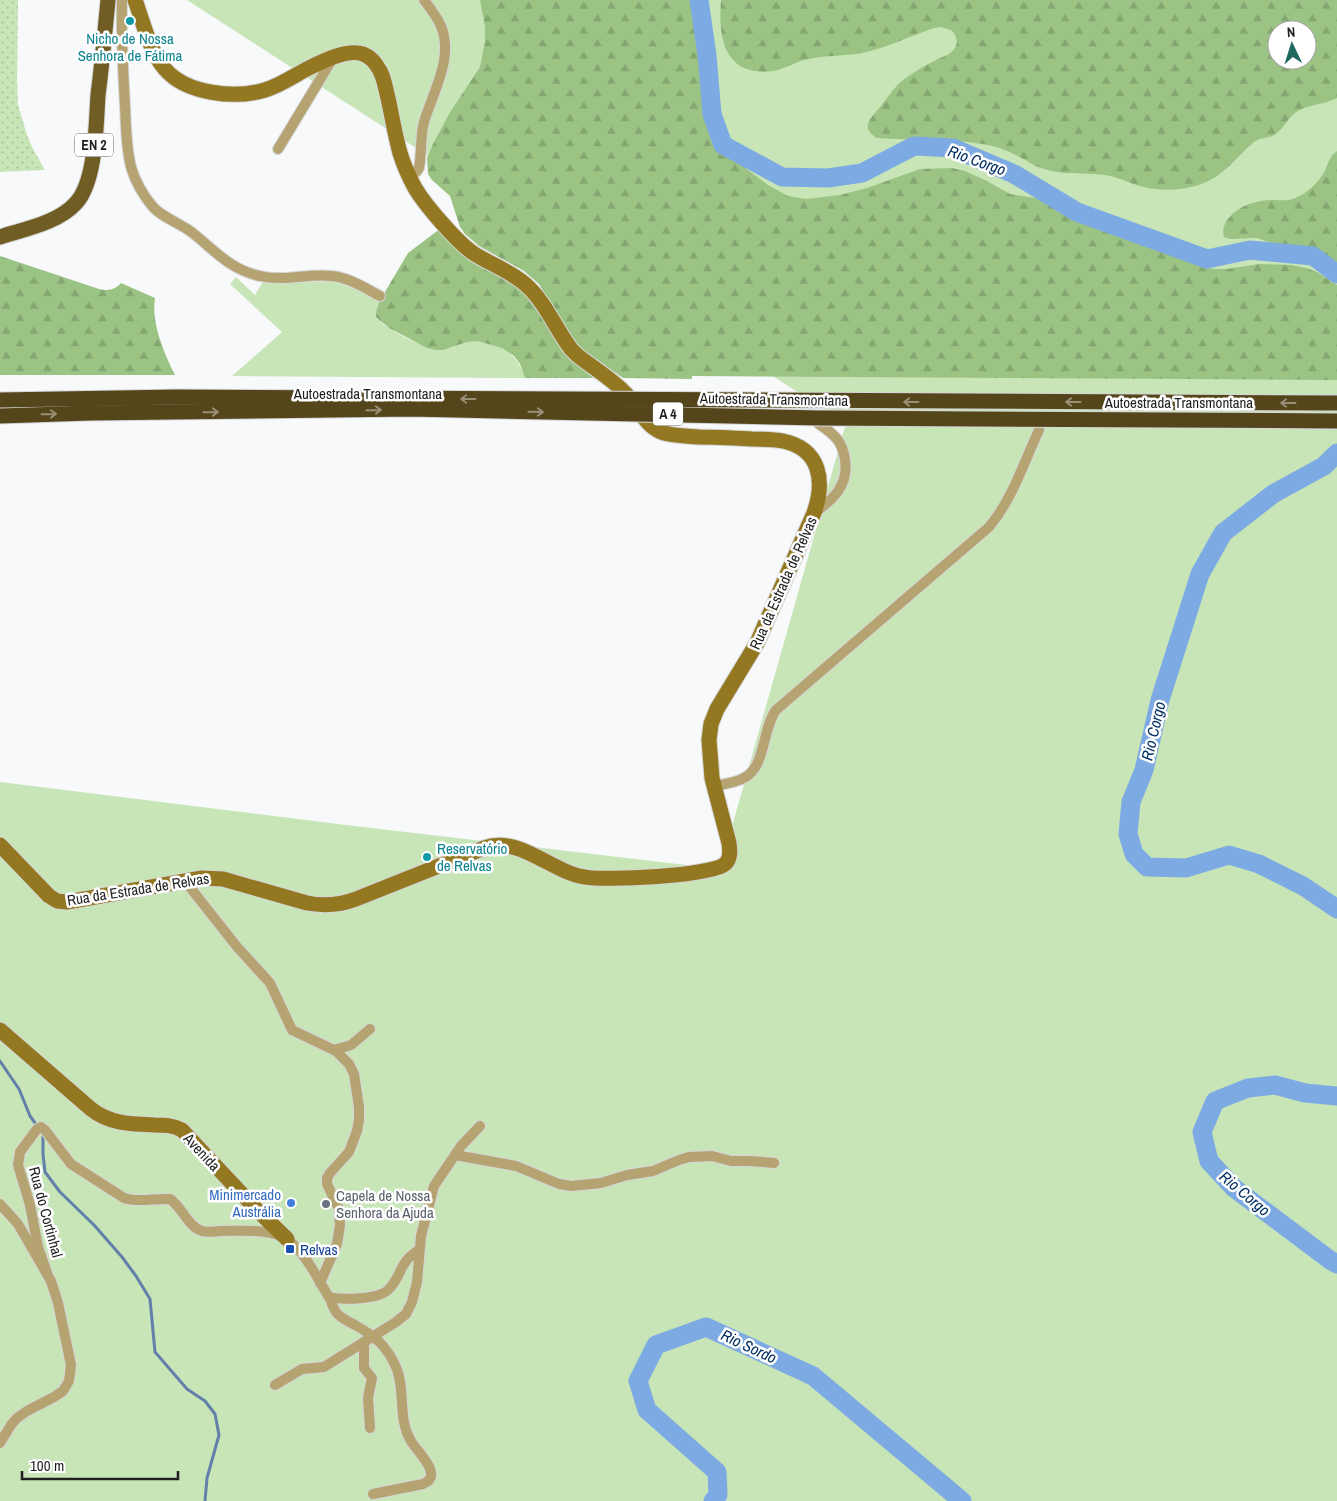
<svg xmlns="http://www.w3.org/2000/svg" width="1337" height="1501" viewBox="0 0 1337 1501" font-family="'Archivo Narrow',sans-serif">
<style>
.green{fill:#c7e5b7;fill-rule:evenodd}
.forest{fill:url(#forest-firs);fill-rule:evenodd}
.garden{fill:url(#garden-dots)}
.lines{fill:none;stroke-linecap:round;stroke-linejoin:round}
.stream{stroke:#6280a9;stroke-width:3}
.river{stroke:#7eaae4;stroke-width:19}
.street-casing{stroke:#d5d6d8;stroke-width:12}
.secondary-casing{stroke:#d5d6d8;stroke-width:17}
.primary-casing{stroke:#d5d6d8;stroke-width:17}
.street{stroke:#b5a371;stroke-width:10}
.secondary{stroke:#937821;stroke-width:15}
.primary{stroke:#705d23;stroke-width:15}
.highway-bridge-casing{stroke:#d5d6d8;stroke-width:17;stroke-linecap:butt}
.highway-bridge{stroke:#54451b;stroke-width:15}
.oneway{stroke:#988f76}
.culture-dot{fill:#0f9aa8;stroke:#fff;stroke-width:2}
.shop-dot{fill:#3f7fe0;stroke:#fff;stroke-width:2}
.worship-dot{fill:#6b7280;stroke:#fff;stroke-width:2}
.transit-dot{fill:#1a4fb4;stroke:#fff;stroke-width:2}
.labels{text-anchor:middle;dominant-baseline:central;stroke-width:5;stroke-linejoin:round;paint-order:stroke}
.shield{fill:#fff;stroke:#626263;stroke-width:1}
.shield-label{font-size:14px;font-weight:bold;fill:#1f1f20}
.culture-label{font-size:15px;fill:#0d838f;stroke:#fff}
.street-label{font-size:15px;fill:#1f1f20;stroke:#fff}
.shop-label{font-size:15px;fill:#366cbe;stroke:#fff;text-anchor:end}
.worship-label{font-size:15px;fill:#5b616d;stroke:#fff;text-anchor:start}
.transit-label{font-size:15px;fill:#164399;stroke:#fff;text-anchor:start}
.water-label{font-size:16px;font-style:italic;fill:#023063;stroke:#fff}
</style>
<defs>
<pattern id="forest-firs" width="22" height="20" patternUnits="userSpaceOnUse" patternTransform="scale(1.25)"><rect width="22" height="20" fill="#9ac384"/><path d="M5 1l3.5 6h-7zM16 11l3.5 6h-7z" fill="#84a772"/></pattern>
<pattern id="garden-dots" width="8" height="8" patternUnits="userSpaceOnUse" patternTransform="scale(1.25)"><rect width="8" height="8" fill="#c7e5b7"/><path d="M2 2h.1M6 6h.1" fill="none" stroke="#aac49d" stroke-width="1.8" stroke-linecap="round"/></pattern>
</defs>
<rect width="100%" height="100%" fill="#f8f9fb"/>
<!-- green -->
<g class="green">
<path d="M187,0h1150v1501h-1337v-719l346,43 374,44 126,-446 -417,-267 -2,3v-4zM1277,30h30v30h-30z"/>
<path d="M236,277l19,18 9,-15 22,3 46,-2 24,8 23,13 -2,5 6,17c14,10 43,26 60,25 9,0 17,-6 26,-8 26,-4 49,12 56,37l-293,-2 50,-44 -52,-48z"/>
</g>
<!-- forest -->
<g class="forest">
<path d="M480,0h214l11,89 21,55 9,15 5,5 28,21 20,11 18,3 34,-4 27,-7 53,-19 32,-1 13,3 20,9 25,14 30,5 30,15 87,32 38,18 12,4 8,1h11l33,-5 32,1 15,3 11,4 20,13v95l-645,-4v3l-69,-1 -37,-26 -12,-10 -35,-58 -15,-13 -45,-25 -14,-12 -5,-7 -10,-31 -18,-16 -4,-6 -1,-15 6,-15 16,-30 31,-47 5,-25v-15z"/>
<path d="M721,0h616v98c-13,7 -30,6 -42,15 -8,6 -12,17 -21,22 -7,4 -15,2 -21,8 -17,14 -27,31 -49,40 -18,7 -41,9 -60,4 -13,-3 -25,-10 -39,-12 -21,-3 -43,1 -64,-7 -7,-2 -13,-7 -20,-10 -12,-7 -25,-12 -39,-14 -34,-6 -70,-3 -105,-6 -18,-10 -6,-20 3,-31 5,-6 9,-12 14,-18 11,-13 27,-21 42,-29 6,-3 16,-6 19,-12 4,-7 1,-13 -4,-18l-10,-3 -7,1c-24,8 -47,20 -72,25 -17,3 -35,2 -53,6 -12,2 -23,9 -35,12 -7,1 -13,1 -19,0 -35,-5 -36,-44 -34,-71zM1277,30h30v30h-30z"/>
<path d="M1337,151v114l-17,-12 -9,-3 -37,-6 -17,-6 -27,1 -6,-2c-2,-7 0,-13 4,-18 11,-14 29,-19 46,-19 6,0 13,1 19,-1 14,-5 25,-16 32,-28 3,-8 5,-15 12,-20z"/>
<path d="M441,228l82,62 75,88h-73l-5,-14 -6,-8 -12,-8 -24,-7 -11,1 -24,8h-7l-9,-2 -38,-20 -13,-11v-5l3,-10 29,-49z"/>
<path d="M0,256l99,33c9,2 16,1 22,-6l34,15c-4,25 9,55 20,77h-175z"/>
</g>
<!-- garden -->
<path class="garden" d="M0,0h18l-1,80 1,25 9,30 5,12 13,23 -45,2z"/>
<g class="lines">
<!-- stream -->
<g class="stream">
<path d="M0,1061l19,28 11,27 8,11"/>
<path d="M43,1134v20l2,18 15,20 34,33 28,32 14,19 14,23 5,53 32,37 18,12 10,13 4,21 -12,43 -2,23"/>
</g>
<!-- river -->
<g class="river">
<path d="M699,0l8,55 5,59 11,31 59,32 46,1 34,-5 52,-27 39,2 61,26 63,38 130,47 43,-9 63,6 24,18"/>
<path d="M1337,453l-13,13 -51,28 -50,39 -23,41 -40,126 -16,70 -13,32 -3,32 6,20 13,13 39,1 43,-13 30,9 44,22 34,23"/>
<path d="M1337,1096l-32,-3 -30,-8 -27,3 -33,13 -13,31 7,29 25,27 96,72 7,4"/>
<path d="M713,1501l5,-6 -1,-23 -70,-62 -9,-29 18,-36 50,-18 107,49 149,125"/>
</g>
<defs>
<g id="street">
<path d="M122,0c-1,35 1,71 3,106 1,20 1,41 6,61 4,14 12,28 22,40 11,12 28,16 41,27 21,17 37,36 66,42 26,6 47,-3 72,0 18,2 33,12 48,20"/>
<path d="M278,149l55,-91"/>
<path d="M409,177l8,-6 2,-3c3,-15 1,-31 5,-46 9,-30 30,-64 17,-96 -4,-9 -11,-18 -17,-26"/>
<path d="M814,513c19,-13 35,-28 31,-53 -1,-7 -3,-15 -8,-21 -5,-6 -12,-11 -18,-15"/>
<path d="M714,786c10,-2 21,-3 30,-8 22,-11 18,-49 32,-68l213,-183c23,-27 35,-65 50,-97"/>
<path d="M185,881l53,67 32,35 22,47 44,21 13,13 5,10 5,33v13l-2,11 -8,21 -19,21 -3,5v6l12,25 1,16 -3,19 -17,39"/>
<path d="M334,1050l17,-5 19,-16"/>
<path d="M455,1155l61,11 43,18 12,2 30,-3 26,-8 26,-4 26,-11 10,-3 23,-1 19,5h20l23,2"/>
<path d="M0,1204l18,20 33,57 7,22 13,62 -2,16 -6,10 -9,6 -27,14 -10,7 -6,7 -11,18"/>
<path d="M47,1273l-9,-26 -8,-42 -12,-40 2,-13 17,-23 4,-2 4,3 26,34 53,34c15,5 31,0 46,1 12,8 18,28 32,32 6,2 13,0 19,0 19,0 51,-3 67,9 17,12 31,41 42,59 2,4 3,9 6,13 4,6 13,10 19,13 21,12 31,20 41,42 10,22 1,51 15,74 7,12 33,34 12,43l-50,10"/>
<path d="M329,1297c13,3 50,3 60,-8 14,-15 9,-26 30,-39"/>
<path d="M364,1342v26l8,10 -4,20 2,30"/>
<path d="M275,1385l27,-16 22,-2 72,-45 10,-8 6,-12 5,-20 4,-46 13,-50 27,-40 19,-20"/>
</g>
<g id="secondary">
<path d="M0,845l49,51 8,5 10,1 135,-24 21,1 84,24c16,3 33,2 49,-4l128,-51c35,-13 67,24 101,29 19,4 127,-1 140,-13 6,-5 5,-14 4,-21l-17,-65 -3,-38 2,-16 6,-15 40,-66 57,-130c11,-31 7,-64 -31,-72 -10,-2 -21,-2 -31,-2 -18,-1 -36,-2 -53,-2 -13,-1 -27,-1 -38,-5 -18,-8 -23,-27 -36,-39 -14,-15 -32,-25 -48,-38l-6,-6c-16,-21 -26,-48 -46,-65 -15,-13 -35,-20 -52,-31 -16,-11 -48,-48 -58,-65 -6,-11 -11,-22 -15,-35 -5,-18 -8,-37 -12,-55 -3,-11 -4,-23 -11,-32 -3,-5 -9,-10 -14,-12 -16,-6 -44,9 -58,16 -13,7 -26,16 -40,20 -30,9 -79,4 -100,-21 -15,-17 -22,-47 -30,-69"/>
<path d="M0,1030l91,79c19,15 40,15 64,16 9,0 18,0 27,5l73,78 32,31"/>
</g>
<path id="primary" d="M0,237c25,-8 58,-14 76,-34 20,-22 20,-78 22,-108 4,-31 7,-63 10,-95"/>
</defs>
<!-- street casing -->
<use href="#street" class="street-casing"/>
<!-- secondary casing -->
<use href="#secondary" class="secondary-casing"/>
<!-- primary casing -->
<use href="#primary" class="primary-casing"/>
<!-- street -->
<use href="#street" class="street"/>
<!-- secondary -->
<use href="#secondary" class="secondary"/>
<!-- primary -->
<use href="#primary" class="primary"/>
<defs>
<g id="highway-bridge">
<path d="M0,400l177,-3 1160,6"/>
<path d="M0,416l90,-3 321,-4 409,9 517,3"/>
</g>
</defs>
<!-- highway-bridge casing -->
<use href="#highway-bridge" class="highway-bridge-casing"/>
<!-- highway-bridge -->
<use href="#highway-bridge" class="highway-bridge"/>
</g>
<!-- one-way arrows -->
<defs><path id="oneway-shaft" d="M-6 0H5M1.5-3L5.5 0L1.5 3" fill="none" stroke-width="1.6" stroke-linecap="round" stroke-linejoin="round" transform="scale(1.25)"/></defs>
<g class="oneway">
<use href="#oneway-shaft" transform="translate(468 399) rotate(-180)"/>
<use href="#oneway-shaft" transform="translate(911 402) rotate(-180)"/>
<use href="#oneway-shaft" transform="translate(1073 402) rotate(-180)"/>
<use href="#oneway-shaft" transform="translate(1288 403) rotate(-180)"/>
<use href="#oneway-shaft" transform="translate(374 410) rotate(-1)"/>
<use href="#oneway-shaft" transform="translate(211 412) rotate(-1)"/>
<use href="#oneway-shaft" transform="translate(536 412) rotate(1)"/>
<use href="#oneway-shaft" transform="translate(49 414) rotate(-1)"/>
</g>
<!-- markers -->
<g class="culture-dot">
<circle cx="130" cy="21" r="5"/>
<circle cx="427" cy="857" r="5"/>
</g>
<circle class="shop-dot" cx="291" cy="1203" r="5"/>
<circle class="worship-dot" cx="326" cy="1204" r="5"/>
<rect class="transit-dot" x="285" y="1244" width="10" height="10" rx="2.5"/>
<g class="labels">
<!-- shield labels -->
<g class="shield">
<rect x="75" y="133.5" width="38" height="23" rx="4"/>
<rect x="653" y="402.5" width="30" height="23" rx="4"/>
</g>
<g class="shield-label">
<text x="94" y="145">EN 2</text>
<text x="668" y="414">A 4</text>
</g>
<!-- culture labels -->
<g class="culture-label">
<text x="130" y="38">Nicho de Nossa<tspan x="130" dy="17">Senhora de Fátima</tspan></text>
<text x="437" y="848" text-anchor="start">Reservatório<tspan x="437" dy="17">de Relvas</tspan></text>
</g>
<!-- street labels -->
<g class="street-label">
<text x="368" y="393">Autoestrada Transmontana</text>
<text transform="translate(774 399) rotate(1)">Autoestrada Transmontana</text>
<text x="1179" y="402">Autoestrada Transmontana</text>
<text transform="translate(783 583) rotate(-66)">Rua da Estrada de Relvas</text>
<text transform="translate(138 889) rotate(-9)">Rua da Estrada de Relvas</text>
<text transform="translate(202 1152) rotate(47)">Avenida</text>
<text transform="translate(46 1212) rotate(75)">Rua do Cortinhal</text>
</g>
<!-- shop labels -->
<g class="shop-label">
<text x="281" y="1194">Minimercado<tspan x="281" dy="17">Austrália</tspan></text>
</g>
<!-- worship labels -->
<g class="worship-label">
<text x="336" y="1195">Capela de Nossa<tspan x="336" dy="17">Senhora da Ajuda</tspan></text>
</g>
<!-- transit labels -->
<g class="transit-label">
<text x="300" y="1249">Relvas</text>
</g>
<!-- water labels -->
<g class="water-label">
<text transform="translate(977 160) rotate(20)">Rio Corgo</text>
<text transform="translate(1153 731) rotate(-77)">Rio Corgo</text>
<text transform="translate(1245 1193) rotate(40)">Rio Corgo</text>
<text transform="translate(749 1346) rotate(25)">Rio Sordo</text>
</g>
</g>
<!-- north arrow -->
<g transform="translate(1292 45) rotate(356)"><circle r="24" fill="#ffffff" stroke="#a5a5a6"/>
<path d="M0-4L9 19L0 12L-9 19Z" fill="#1e6860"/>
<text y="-8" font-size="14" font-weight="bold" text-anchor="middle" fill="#1f1f20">N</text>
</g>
<!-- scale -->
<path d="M22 1471v8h156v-8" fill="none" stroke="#1f1f20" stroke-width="2.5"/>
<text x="30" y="1471" font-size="15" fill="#1f1f20" stroke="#ffffff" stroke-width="4" paint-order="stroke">100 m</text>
</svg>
